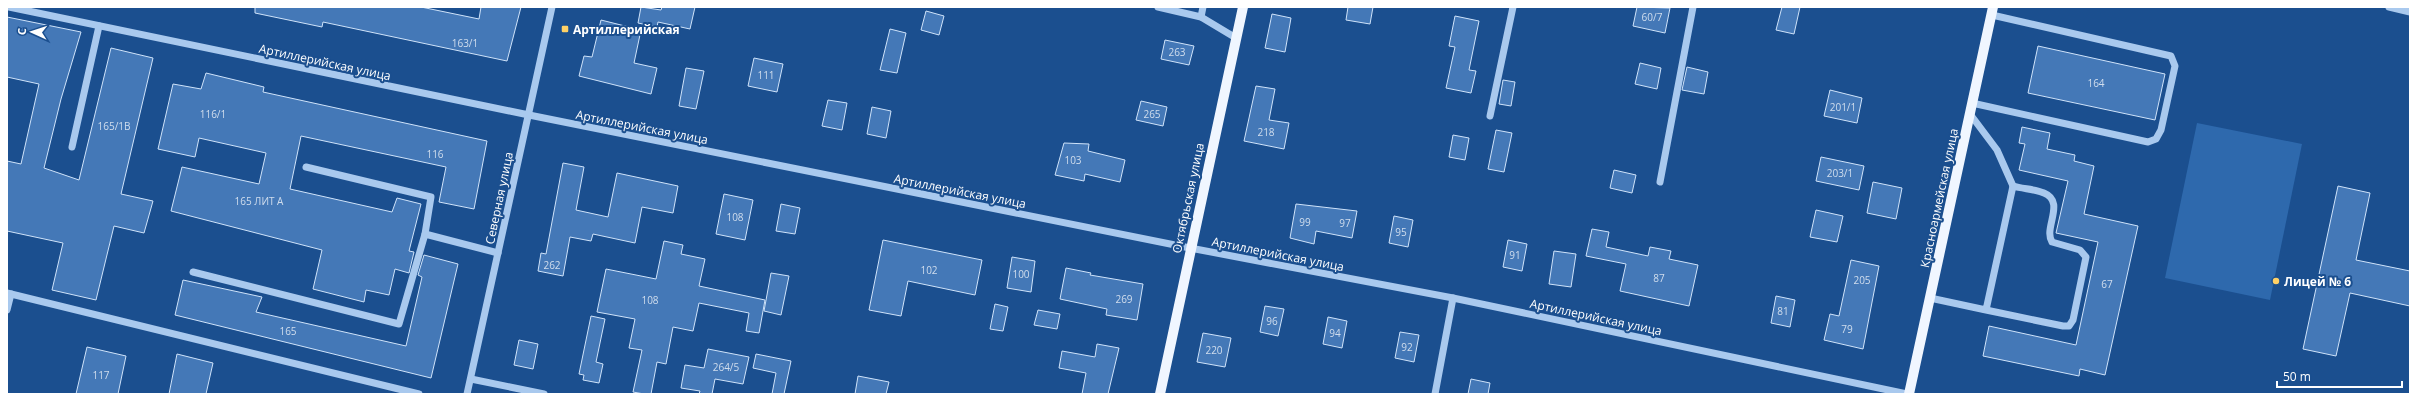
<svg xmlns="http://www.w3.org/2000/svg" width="2417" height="401" viewBox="0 0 2417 401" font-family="'Open Sans',sans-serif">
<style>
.green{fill:#2e69ad}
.building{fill:#4478b7;stroke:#cfe3fa}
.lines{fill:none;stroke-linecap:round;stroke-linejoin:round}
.minor{stroke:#a9c9ee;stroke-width:7}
.major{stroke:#f0f6ff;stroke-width:10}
.poi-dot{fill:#ffd166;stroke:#1b4f8f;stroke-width:1.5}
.labels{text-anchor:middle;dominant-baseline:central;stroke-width:4;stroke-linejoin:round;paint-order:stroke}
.number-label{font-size:10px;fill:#d0dded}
.poi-label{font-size:12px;font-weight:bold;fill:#fff;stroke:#1b4f8f;text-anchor:start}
.street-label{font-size:12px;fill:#fff;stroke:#1b4f8f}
</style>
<rect width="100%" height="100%" fill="#1b4f8f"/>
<!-- green -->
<path class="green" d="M2197,123l105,21 -32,156 -105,-22z"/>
<!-- building -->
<g class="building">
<path d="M255,7h166l58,12 2,-12h40l-14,54 -184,-39 -1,5 -67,-14z"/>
<path d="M641,7l20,3 1,-3h33l-5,22 -32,-7 -1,5 -19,-4z"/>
<path d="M1348,7h25l-3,17 -24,-4z"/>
<path d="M1637,7l33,1 -5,25 -32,-7z"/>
<path d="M1782,7h18l-6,27 -18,-4z"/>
<path d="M926,11l18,5 -5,19 -18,-5z"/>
<path d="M1272,14l19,4 -6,34 -20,-4z"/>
<path d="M1455,16l24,5 -10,49 7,1 -5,22 -25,-5 9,-41 -6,-1z"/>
<path d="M7,17l74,15 -20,67 -17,69 35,12 32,-132 42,10 -32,136 32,7 -9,32 -30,-7 -18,74 -44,-10 11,-47 -56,-12v-70l14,3 18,-80 -32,-7z"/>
<path d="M601,20l40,10 -7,33 23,5 -6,26 -72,-18 5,-20 8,1z"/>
<path d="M890,29l16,4 -9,40 -17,-3z"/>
<path d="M1165,40l29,6 -5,19 -28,-6z"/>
<path d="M2038,46l127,28 -10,46 -127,-27z"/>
<path d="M754,58l29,6 -6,28 -29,-6z"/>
<path d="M1640,63l21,5 -4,21 -22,-5z"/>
<path d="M1687,67l21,5 -4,22 -22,-4z"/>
<path d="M686,68l18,3 -8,38 -17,-3z"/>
<path d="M206,73l58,14 -1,5 224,49 -13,68 -35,-7 7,-35 -145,-31 -11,53 102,23 5,-14 24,6 -12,47 5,1 -5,21 -14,-4 -6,26 -23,-5 -2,12 -51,-13 9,-39 -151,-39 11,-44 77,17 7,-31 -67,-15 -4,19 -37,-8 15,-65 28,5z"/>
<path d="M1503,80l12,2 -4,24 -12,-2z"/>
<path d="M1256,86l19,3 -6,31 20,3 -5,26 -40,-8z"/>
<path d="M1830,90l32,8 -5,25 -33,-7z"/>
<path d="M828,100l19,3 -5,27 -20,-4z"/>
<path d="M1141,101l26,6 -4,19 -27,-6z"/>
<path d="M872,107l19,4 -5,27 -19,-4z"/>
<path d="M2022,127l28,6 -3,16 28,6 -1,6 20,5 -10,48 54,12 -33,149 -25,-6 -1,7 -96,-20 6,-30 87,19 22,-103 -42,-9 12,-52 -49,-11 6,-26 -6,-1z"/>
<path d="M1496,130l16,3 -8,39 -16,-3z"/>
<path d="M1453,135l16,3 -4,22 -16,-3z"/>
<path d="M1064,143l25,1 -1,7 37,9 -5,22 -35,-8 -1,7 -29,-6z"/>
<path d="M1821,157l43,9 -5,24 -43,-9z"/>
<path d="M563,163l21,4 -8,43 32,7 9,-44 61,13 -5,27 -31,-6 -7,36 -42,-9 -2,7 -21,-4 -7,39 -25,-5 3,-18 5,1z"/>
<path d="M1614,170l22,5 -4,18 -22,-5z"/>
<path d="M1873,182l29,6 -6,31 -29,-6z"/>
<path d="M2338,186l32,7 -14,67 54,11v35l-60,-13 -14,63 -33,-7z"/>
<path d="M724,194l29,6 -8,40 -29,-6z"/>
<path d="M781,204l19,4 -5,26 -19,-3z"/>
<path d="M1296,204l61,7 -5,27 -36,-7 -2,13 -24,-6z"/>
<path d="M1816,210l27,6 -6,26 -27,-5z"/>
<path d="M1394,216l19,4 -5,27 -19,-4z"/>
<path d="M1592,229l17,3 -3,15 42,9 2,-9 21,4 -2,8 29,6 -9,41 -69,-15 6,-27 -40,-8z"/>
<path d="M883,240l99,20 -7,35 -67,-14 -7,35 -32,-6z"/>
<path d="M1508,240l19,4 -5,27 -19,-4z"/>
<path d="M664,241l19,4 -2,9 24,5 -6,27 66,14 -6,33 -13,-2 3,-18 -50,-10 -6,28 -20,-4 -7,37 -9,-2 -6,32h-7l-11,-2 9,-42 -13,-2 6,-29 -38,-7 9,-43 50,10z"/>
<path d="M1554,251l22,3 -5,33 -22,-3z"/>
<path d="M424,255l34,9 -27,114 -256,-63 8,-35 79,17 -6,15 150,34 16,-69 -4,-2z"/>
<path d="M1012,257l23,4 -4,31 -24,-4z"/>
<path d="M1851,260l28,6 -16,83 -39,-9 6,-26 9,2z"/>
<path d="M1066,268l25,5 -1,2 53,9 -6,36 -31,-5 1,-6 -47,-10z"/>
<path d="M771,273l18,3 -8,39 -17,-4z"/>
<path d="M1776,296l19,4 -5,27 -19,-4z"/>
<path d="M995,304l13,3 -5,24 -13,-2z"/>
<path d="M1265,306l19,3 -6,27 -18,-4z"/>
<path d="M1038,310l22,4 -3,15 -23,-4z"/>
<path d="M591,316l14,3 -9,43 7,2 -4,19 -16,-3 1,-5 -5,-1z"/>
<path d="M1328,317l19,4 -5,27 -19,-4z"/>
<path d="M1400,332l19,3 -5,27 -19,-4z"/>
<path d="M1203,333l28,5 -6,29 -28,-5z"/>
<path d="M519,340l19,4 -5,25 -19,-4z"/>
<path d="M1097,344l22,4 -11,46h-26l4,-21 -27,-5 3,-17 33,6z"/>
<path d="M87,347l39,9 -8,38h-42z"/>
<path d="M708,349l41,8 -6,27 -28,-5 -3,15h-13l1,-3 -19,-3 4,-23 19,3z"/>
<path d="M177,354l36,9 -7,31h-37z"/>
<path d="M756,354l35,7 -7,33h-12l4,-21 -23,-5z"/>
<path d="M858,376l31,6 -3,12h-31z"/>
<path d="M1471,379l19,4 -2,11h-20z"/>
</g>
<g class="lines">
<!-- minor -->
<g class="minor">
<path d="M9,7l520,108 661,133 263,50 454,96"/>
<path d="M1158,7l43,10 35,21"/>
<path d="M2389,7l21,5"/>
<path d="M1201,17l2,-10"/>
<path d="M1972,103l176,39 8,-3 5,-9 14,-64 -4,-10 -179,-41"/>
<path d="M1970,114l27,36 16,36"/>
<path d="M1490,116l23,-109"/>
<path d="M72,147l27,-121"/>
<path d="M306,167l125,30 -6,37"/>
<path d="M1660,182l33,-175"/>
<path d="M193,272l206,52 26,-90 73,19"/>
<path d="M7,293l412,101"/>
<path d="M1930,298l56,12 27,-124c10,3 22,3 31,7 22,9 -1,35 8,49l28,8 6,7 -13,63 -4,6h-6l-77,-16"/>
<path d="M7,310l4,-16"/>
<path d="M471,379l73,15"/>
<path d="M467,394l85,-387"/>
<path d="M1435,394l18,-96"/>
</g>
<!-- major -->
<g class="major">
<path d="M1160,394l83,-387"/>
<path d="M1909,394l84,-387"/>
</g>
</g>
<!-- markers -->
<g class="poi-dot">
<rect x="561" y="25" width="8" height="8" rx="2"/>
<circle cx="2276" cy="281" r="4"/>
</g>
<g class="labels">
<!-- number labels -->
<g class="number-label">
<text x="1652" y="17">60/7</text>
<text x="465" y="43">163/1</text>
<text x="1177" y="52">263</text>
<text x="766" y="75">111</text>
<text x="2096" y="83">164</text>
<text x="1843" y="107">201/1</text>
<text x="213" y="114">116/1</text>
<text x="1152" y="114">265</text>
<text x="114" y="126">165/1В</text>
<text x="1266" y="132">218</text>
<text x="435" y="154">116</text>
<text x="1073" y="160">103</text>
<text x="1840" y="173">203/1</text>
<text x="259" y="201">165 ЛИТ А</text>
<text x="735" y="217">108</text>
<text x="1305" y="222">99</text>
<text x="1345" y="223">97</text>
<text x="1401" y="232">95</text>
<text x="1515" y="255">91</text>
<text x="552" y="265">262</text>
<text x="929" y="270">102</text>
<text x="1021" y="274">100</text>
<text x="1659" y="278">87</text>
<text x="1862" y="280">205</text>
<text x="2107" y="284">67</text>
<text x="1124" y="299">269</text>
<text x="650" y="300">108</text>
<text x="1783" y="311">81</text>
<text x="1272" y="321">96</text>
<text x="1847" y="329">79</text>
<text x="288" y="331">165</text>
<text x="1335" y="333">94</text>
<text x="1407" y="347">92</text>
<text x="1214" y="350">220</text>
<text x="726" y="367">264/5</text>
<text x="101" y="375">117</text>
</g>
<!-- poi labels -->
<g class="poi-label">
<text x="573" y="29">Артиллерийская</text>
<text x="2284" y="281">Лицей № 6</text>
</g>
<!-- street labels -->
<g class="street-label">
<text transform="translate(325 62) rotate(12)">Артиллерийская улица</text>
<text transform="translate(642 127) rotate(11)">Артиллерийская улица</text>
<text transform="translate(960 191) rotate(11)">Артиллерийская улица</text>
<text transform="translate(499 198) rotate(-78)">Северная улица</text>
<text transform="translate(1188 198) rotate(-78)">Октябрьская улица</text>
<text transform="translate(1939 198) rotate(-78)">Красноармейская улица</text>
<text transform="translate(1278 254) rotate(11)">Артиллерийская улица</text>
<text transform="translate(1596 317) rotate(12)">Артиллерийская улица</text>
</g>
</g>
<!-- border -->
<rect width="2417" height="401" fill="none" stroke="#ffffff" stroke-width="16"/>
<!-- north arrow -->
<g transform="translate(32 32) rotate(273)" stroke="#1b4f8f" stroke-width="3" paint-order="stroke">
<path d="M0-3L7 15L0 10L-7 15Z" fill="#ffffff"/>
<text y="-6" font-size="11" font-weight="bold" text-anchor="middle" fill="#ffffff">С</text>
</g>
<!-- scale -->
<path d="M2277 381v6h125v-6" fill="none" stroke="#ffffff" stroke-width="2"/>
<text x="2283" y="381" font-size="12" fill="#ffffff" stroke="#1b4f8f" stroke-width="3" paint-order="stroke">50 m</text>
</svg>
